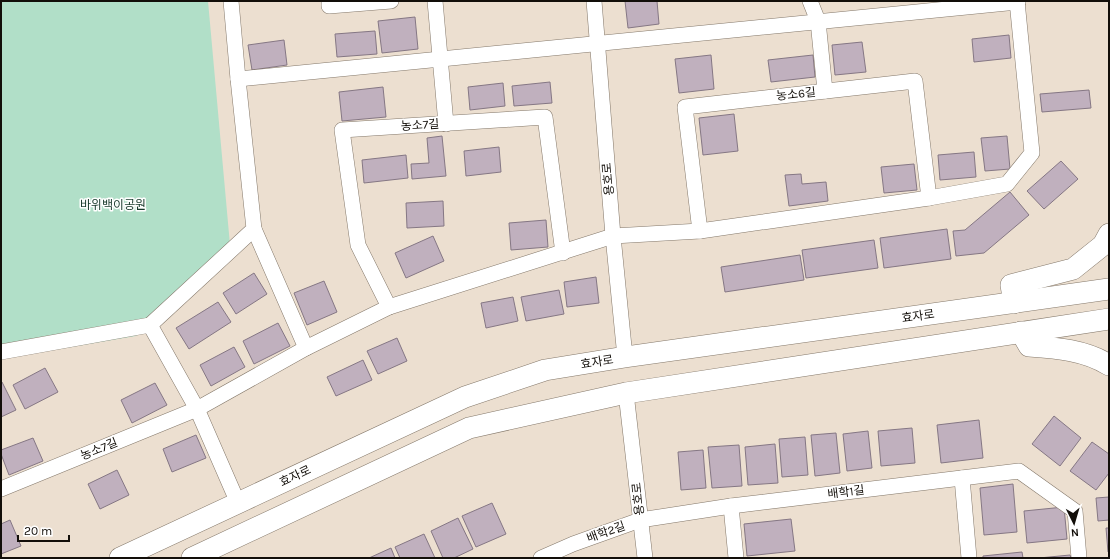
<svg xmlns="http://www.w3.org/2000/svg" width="1110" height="559" viewBox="0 0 1110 559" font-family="Karla,'Noto Sans KR',sans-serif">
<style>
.green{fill:#b1dfc8}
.building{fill:#c0b0be;stroke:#857784}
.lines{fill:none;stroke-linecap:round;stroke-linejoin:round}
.street-casing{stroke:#84786a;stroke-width:16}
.secondary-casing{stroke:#84786a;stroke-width:22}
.street{stroke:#fff;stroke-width:15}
.secondary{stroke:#fff;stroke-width:21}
.labels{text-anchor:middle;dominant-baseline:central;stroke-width:3;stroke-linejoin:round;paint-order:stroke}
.street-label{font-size:12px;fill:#120e09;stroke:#fff}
.park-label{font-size:12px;fill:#16382a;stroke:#fff}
</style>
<rect width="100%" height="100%" fill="#ecdfd0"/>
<!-- green -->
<path class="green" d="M1,1h207l23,255 -95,80 -135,23z"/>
<!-- building -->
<g class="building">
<path d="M625,1h32l2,23 -31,4z"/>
<path d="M415,17l3,32 -36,4 -4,-32z"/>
<path d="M375,31l2,23 -40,3 -2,-23z"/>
<path d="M1009,35l2,23 -37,4 -2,-23z"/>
<path d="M284,40l3,25 -35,5 -4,-25z"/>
<path d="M862,42l4,30 -31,3 -3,-30z"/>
<path d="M711,55l3,34 -35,4 -4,-34z"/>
<path d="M813,55l2,22 -44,5 -3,-22z"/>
<path d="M550,82l2,21 -38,3 -2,-20z"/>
<path d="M503,83l2,23 -35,4 -2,-23z"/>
<path d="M383,87l3,30 -44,4 -3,-29z"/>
<path d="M1089,90l2,18 -49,4 -2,-18z"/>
<path d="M734,114l4,37 -35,4 -4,-37z"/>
<path d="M442,136l4,40 -34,3 -1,-15 18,-1 -2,-25z"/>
<path d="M1007,136l3,33 -25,2 -4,-33z"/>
<path d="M499,147l2,25 -35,4 -2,-25z"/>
<path d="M974,152l2,25 -36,3 -2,-25z"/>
<path d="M406,155l2,23 -44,5 -2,-23z"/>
<path d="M1061,161l17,18 -34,30 -17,-18z"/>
<path d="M914,164l3,26 -33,3 -3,-26z"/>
<path d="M801,174l1,10 24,-2 2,19 -39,5 -4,-31z"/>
<path d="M1010,192l19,23 -45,38 -28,3 -3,-25 12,-1z"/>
<path d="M443,201l1,25 -37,2 -1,-25z"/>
<path d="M546,220l2,27 -37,3 -2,-27z"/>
<path d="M947,229l4,30 -67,9 -4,-30z"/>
<path d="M433,236l11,25 -38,17 -11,-25z"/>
<path d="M874,240l4,28 -72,10 -4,-28z"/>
<path d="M800,255l4,25 -79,12 -4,-25z"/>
<path d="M254,273l13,21 -31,20 -13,-21z"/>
<path d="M596,277l3,26 -32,4 -3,-25z"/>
<path d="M324,281l13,31 -30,13 -13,-32z"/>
<path d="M559,290l5,24 -38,7 -5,-24z"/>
<path d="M513,297l5,24 -32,7 -5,-25z"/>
<path d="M218,302l13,20 -42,27 -13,-21z"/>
<path d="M278,323l12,23 -36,18 -11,-23z"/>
<path d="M397,338l10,23 -29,13 -11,-23z"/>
<path d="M234,347l11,20 -34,19 -11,-21z"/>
<path d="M363,360l9,20 -36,16 -9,-19z"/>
<path d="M45,368l13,24 -33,17 -12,-24z"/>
<path d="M2,382l14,28 -15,7v-34z"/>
<path d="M155,383l12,22 -35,18 -11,-23z"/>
<path d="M1054,416l27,22 -21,28 -28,-22z"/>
<path d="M979,420l4,38 -42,5 -4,-38z"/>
<path d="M912,428l3,35 -34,3 -3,-35z"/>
<path d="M868,431l4,37 -25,3 -4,-37z"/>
<path d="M836,433l4,40 -25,3 -4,-41z"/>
<path d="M196,435l10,23 -34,14 -9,-23z"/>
<path d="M805,437l3,38 -26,2 -3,-38z"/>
<path d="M33,438l10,23 -34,14 -8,-21v-4z"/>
<path d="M1092,442l17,12v19l-13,17 -26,-19z"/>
<path d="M775,444l3,39 -30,2 -3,-38z"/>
<path d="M739,445l3,41 -30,2 -4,-41z"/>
<path d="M703,450l3,38 -25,2 -3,-38z"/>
<path d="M117,470l12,25 -29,14 -12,-25z"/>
<path d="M1013,484l4,48 -33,3 -4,-47z"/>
<path d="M1109,497v23l-11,1 -2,-23z"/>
<path d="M492,503l14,31 -30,13 -14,-31z"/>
<path d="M1064,507l3,32 -40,4 -3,-32z"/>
<path d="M458,518l15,31 -19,9h-11l-12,-27z"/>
<path d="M791,519l4,32 -48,5 -3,-32z"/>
<path d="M10,520l11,26 -20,8v-30z"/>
<path d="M1106,528h3v24h-1z"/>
<path d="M424,534l11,24h-35l-5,-11z"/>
<path d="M391,548l4,10h-26z"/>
<path d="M1022,552l1,6h-40v-2z"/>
<path d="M1070,555l1,3h-32z"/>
</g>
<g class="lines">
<defs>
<g id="street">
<path d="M329,1v5l62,-5"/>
<path d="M435,1l11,123"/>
<path d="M594,1l19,235 12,121"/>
<path d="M810,1l8,20 7,70"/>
<path d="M238,79l780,-77"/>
<path d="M254,229l52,119"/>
<path d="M700,231l-15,-124 230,-26 14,117"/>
<path d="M389,307l-31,-62 -16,-115 203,-13 18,136"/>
<path d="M150,325l47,84 41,94"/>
<path d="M1,352l149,-27 104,-96 -16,-150 -7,-78"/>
<path d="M626,393l19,165"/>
<path d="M962,478l7,80"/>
<path d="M1,489l196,-80 109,-61 83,-41 224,-71 87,-5 229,-33 78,-14 25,-31 -15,-152"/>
<path d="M731,506l5,52"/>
<path d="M541,558l32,-14 67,-24 91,-14 288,-35 56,40 4,47"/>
</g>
<g id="secondary">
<path d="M1014,303l-3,-18 62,-16 30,-24 6,-11"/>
<path d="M1021,332l8,14c28,2 56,4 80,19"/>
<path d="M120,558l345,-161 80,-27 80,-13 484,-68"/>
<path d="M192,558l277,-130 157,-35 483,-74"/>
</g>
</defs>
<!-- street casing -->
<use href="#street" class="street-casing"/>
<!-- secondary casing -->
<use href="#secondary" class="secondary-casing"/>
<!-- street -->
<use href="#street" class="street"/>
<!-- secondary -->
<use href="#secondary" class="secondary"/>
</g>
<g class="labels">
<!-- street labels -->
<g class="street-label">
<text transform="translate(796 94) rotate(-6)">농소6길</text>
<text transform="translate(420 125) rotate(-4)">농소7길</text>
<text transform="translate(608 179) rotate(-95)">용호로</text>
<text transform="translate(918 316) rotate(-8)">효자로</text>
<text transform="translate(597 362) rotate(-9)">효자로</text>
<text transform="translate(99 449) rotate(-22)">농소7길</text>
<text transform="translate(295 476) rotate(-25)">효자로</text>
<text transform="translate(846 492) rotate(-7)">배학1길</text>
<text transform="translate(638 499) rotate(-96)">용호로</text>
<text transform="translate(606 532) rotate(-20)">배학2길</text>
</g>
<!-- park labels -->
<g class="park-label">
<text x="113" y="205">바위백이공원</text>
</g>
</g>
<!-- border -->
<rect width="1110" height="559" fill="none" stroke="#120e09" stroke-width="4"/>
<!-- north arrow -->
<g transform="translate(1074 523) rotate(175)" stroke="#ffffff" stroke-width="3" paint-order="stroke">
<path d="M0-3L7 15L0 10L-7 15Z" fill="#120e09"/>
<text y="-6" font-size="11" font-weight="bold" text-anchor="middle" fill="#120e09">N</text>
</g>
<!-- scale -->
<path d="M18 535v6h51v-6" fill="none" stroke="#120e09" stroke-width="2"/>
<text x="24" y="535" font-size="12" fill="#120e09" stroke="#ffffff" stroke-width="3" paint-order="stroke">20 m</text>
</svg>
